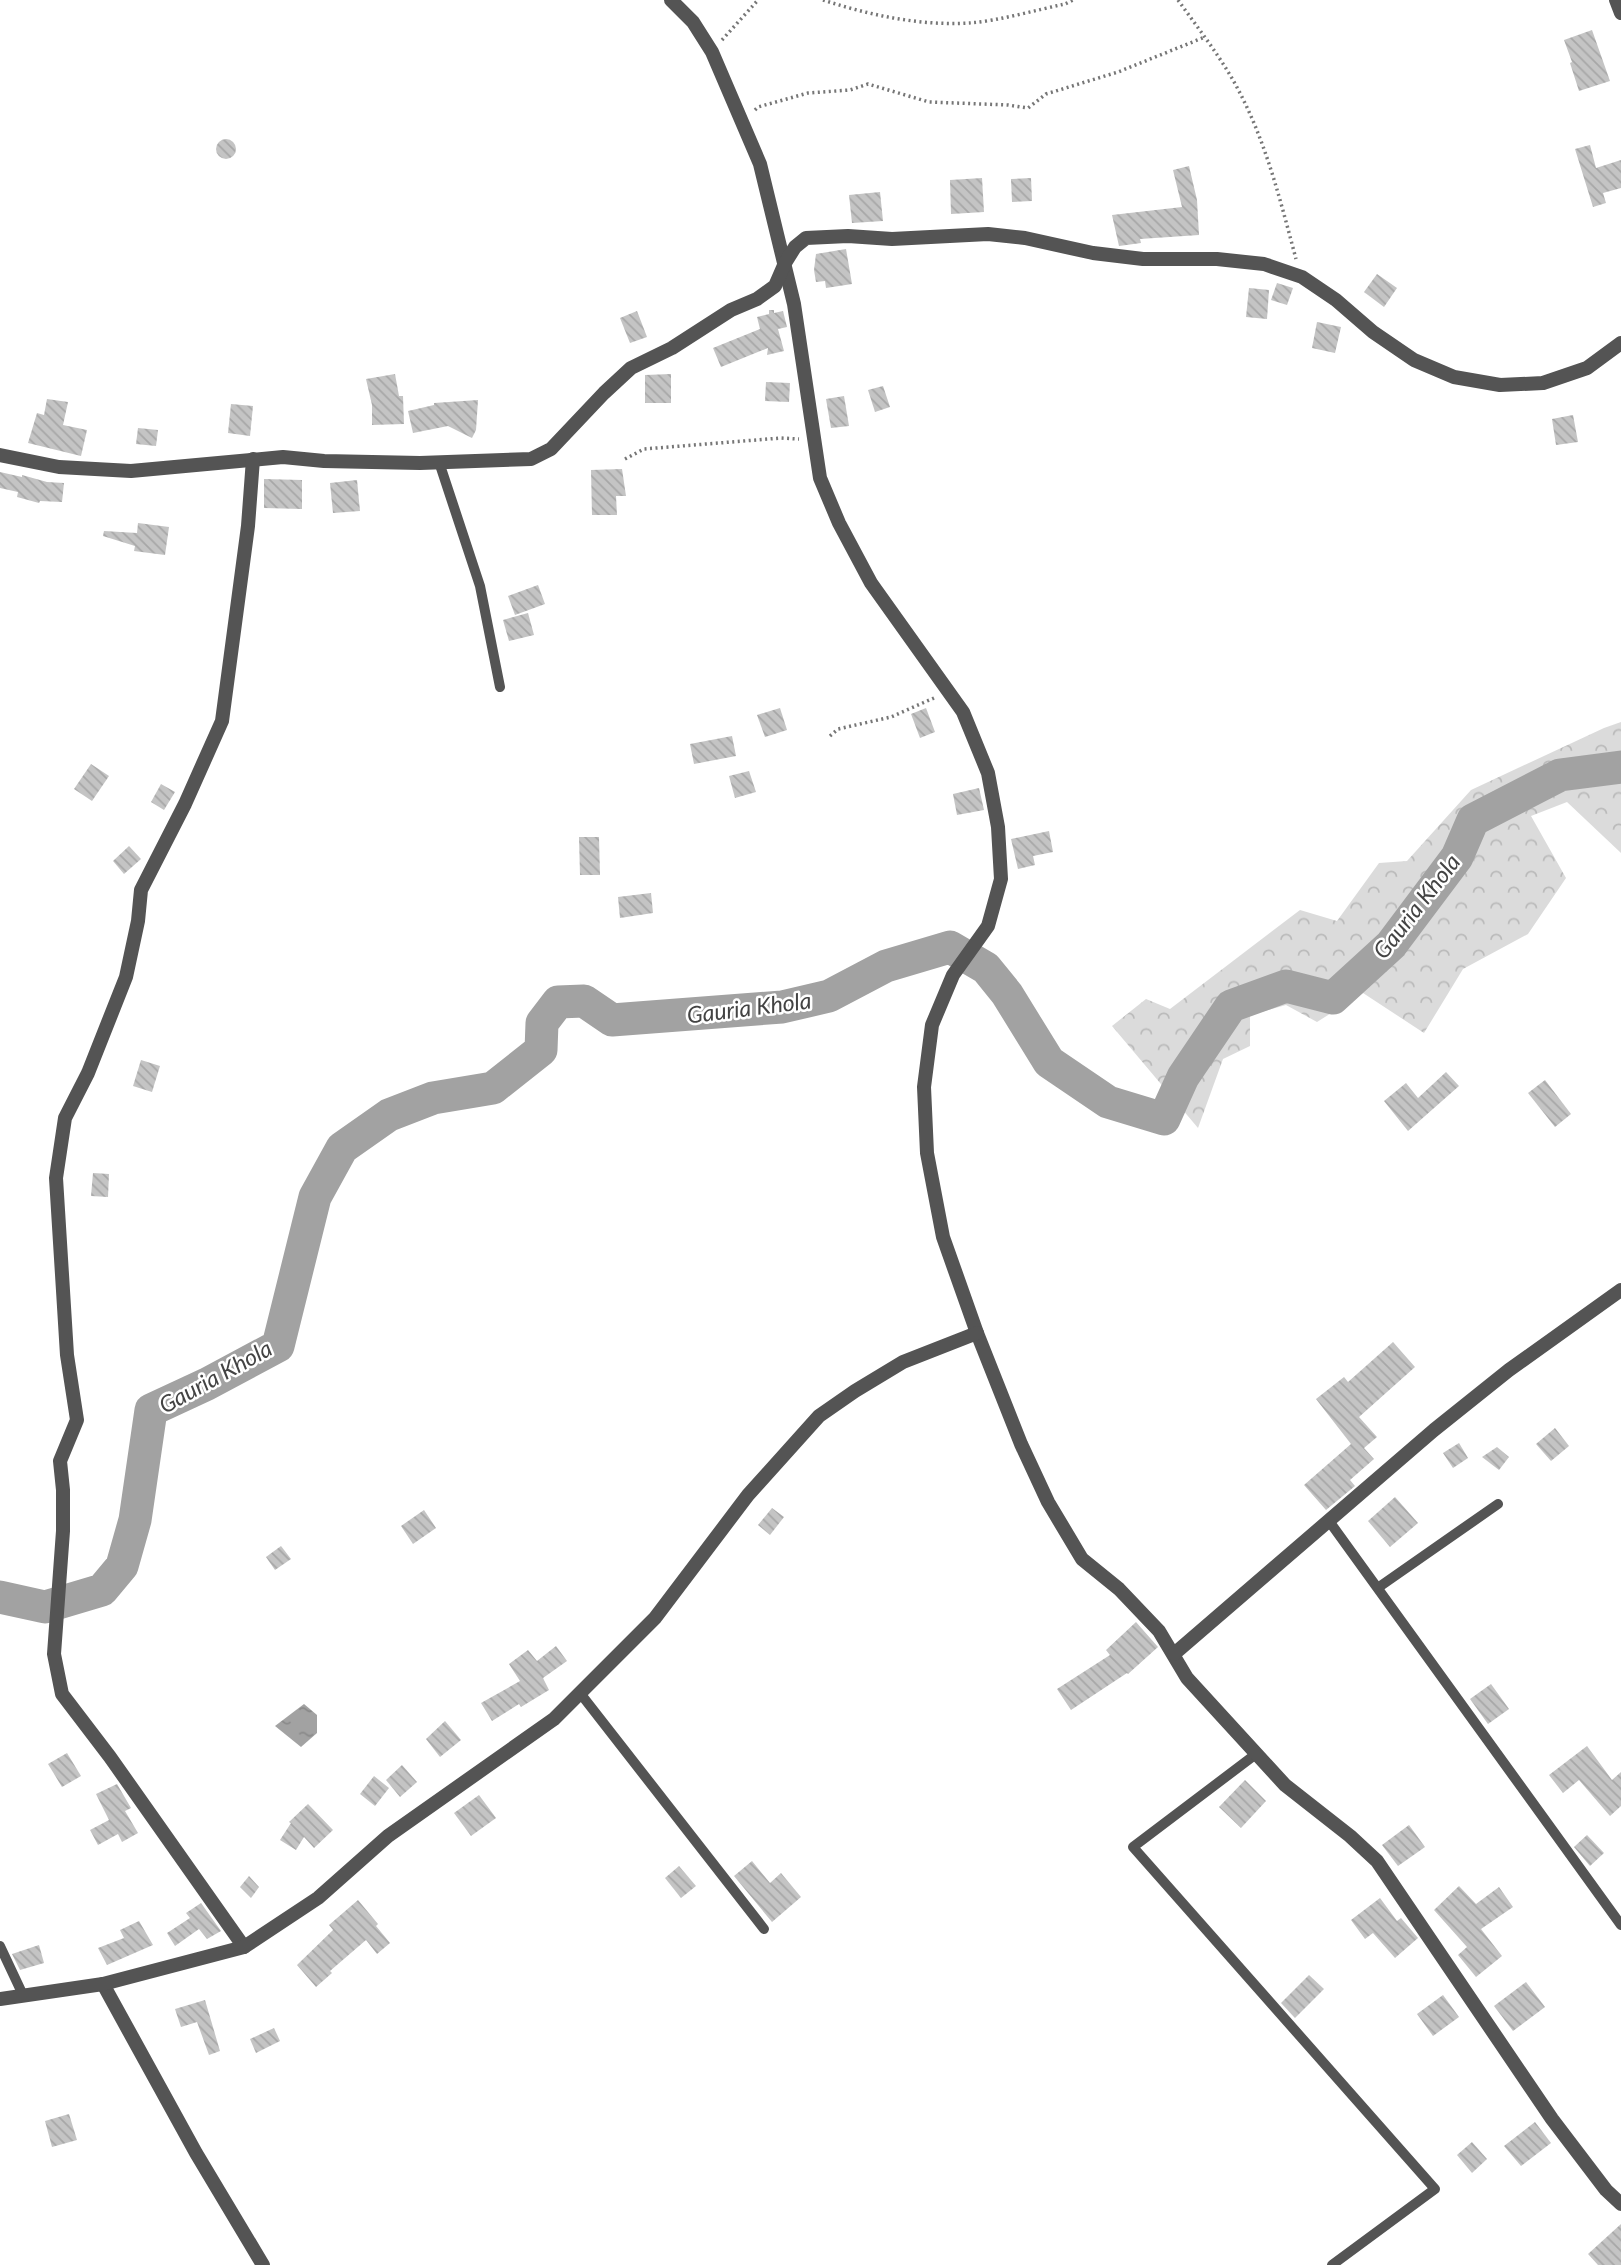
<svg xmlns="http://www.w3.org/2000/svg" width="1621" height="2265" viewBox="0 0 1621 2265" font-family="Lato,sans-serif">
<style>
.forest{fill:url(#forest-crowns)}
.water{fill:url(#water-ripples)}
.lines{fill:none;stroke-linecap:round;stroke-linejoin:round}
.river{stroke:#a2a2a2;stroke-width:33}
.building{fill:url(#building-back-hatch)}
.path{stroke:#767676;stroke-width:3.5;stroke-dasharray:2 3.5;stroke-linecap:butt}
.service{stroke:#545454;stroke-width:10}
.minor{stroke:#545454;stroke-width:14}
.tertiary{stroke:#545454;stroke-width:14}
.labels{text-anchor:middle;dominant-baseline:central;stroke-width:5;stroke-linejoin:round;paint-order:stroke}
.water-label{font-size:23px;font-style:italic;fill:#434343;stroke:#fff}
</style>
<defs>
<pattern id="forest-crowns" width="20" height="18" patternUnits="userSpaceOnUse" patternTransform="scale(1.75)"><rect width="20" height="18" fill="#dbdbdb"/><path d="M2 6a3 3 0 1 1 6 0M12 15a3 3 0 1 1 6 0" fill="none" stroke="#bababa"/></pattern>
<pattern id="water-ripples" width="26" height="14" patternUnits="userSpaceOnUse" patternTransform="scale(1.75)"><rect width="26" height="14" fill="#a2a2a2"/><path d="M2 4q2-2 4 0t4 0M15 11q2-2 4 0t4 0" fill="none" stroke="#8a8a8a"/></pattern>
<pattern id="building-back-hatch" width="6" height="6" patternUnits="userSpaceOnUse" patternTransform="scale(1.75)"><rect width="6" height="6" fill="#c4c4c4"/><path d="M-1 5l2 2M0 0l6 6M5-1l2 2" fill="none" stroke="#a7a7a7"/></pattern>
</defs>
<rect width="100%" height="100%" fill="#fff"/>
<!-- forest -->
<path class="forest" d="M1621,722v131l-54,-51 -36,14 35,62 -38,56 -65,35 -39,64 -61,-40 -46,29 -31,-17 -36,10v31l-27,13 -25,69 -86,-102 34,-27 24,10 130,-99 37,11 42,-58 28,-2 64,-71 133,-62z"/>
<!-- water -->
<path class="water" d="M304,1704l13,11v18l-16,14 -26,-21z"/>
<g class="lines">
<!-- river -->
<path class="river" d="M0,1597l45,10 57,-17 20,-24 13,-46 16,-110 56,-26 71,-38 37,-149 27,-49 47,-33 44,-17 60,-10 48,-38 1,-27 16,-21 26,-1 28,19 170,-13 47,-11 57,-30 64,-19 36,21 21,26 42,68 59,40 56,17 19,-42 48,-71 55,-20 47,12 58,-53 66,-88 16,-37 87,-45 61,-8"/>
</g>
<!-- building -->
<g class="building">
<path d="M1592,30l18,51 -31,10 -9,-28 2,-1 -8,-22z"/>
<circle cx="226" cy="149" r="10"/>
<path d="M1590,145l6,23 25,-8v28l-18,5 3,10 -13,4 -18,-58z"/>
<path d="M1189,166l8,34 2,35 -59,4 1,4 -22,3 -7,-31 70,-8 -9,-37z"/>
<path d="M982,178l2,34 -33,2 -1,-34z"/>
<path d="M1031,178l1,23 -20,1 -1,-23z"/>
<path d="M880,192l3,29 -31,2 -3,-28z"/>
<path d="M846,249l6,35 -26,4 -1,-7 -9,1 -2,-12 2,-16z"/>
<path d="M1377,274l20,14 -13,19 -20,-15z"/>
<path d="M1277,283l16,5 -6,17 -16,-5z"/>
<path d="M1249,288l20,2 -2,29 -21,-2z"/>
<path d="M769,310h5v3l9,-2 4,16 -9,2 6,22 -17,4 1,-7 -47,19 -8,-19 47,-19 -3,-12 12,-3z"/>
<path d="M637,311l10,26 -17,6 -10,-25z"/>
<path d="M1317,322l24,5 -6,26 -23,-5z"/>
<path d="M395,374l4,22h4l1,28 -32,1v-20l-6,-26z"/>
<path d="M671,374v29h-26v-28z"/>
<path d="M766,382l24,1 -1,19 -24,-1z"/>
<path d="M883,386l7,21 -15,5 -7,-22z"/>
<path d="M844,396l5,30 -18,2 -5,-29z"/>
<path d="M47,399l21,3 -5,23 24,5 -6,26 -53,-13 9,-30 7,2z"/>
<path d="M478,400l-2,30 -4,8 -24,-12 -35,7 -5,-22 26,-6v-2z"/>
<path d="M231,404l22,2 -3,30 -22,-3z"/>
<path d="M1573,415l5,27 -22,3 -4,-26z"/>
<path d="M138,428l20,2 -2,16 -20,-2z"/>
<path d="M622,469l4,27h-10l1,19h-25l-1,-45z"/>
<path d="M0,472l22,5v-2l25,7 17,1 -2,19 -22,-1 -1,2 -22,-6 1,-5 -18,-4z"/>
<path d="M264,479l38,1v29l-38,-1z"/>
<path d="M357,480l3,31 -27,2 -3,-30z"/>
<path d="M138,523l31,4 -4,28 -31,-4 1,-5 -32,-10 1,-5 33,2z"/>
<path d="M538,585l7,19 -30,11 -7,-19z"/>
<path d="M528,613l6,22 -25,6 -6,-21z"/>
<path d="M780,708l7,22 -22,7 -8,-22z"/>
<path d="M926,708l9,24 -15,6 -9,-24z"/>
<path d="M732,736l4,20 -42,8 -4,-20z"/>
<path d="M91,764l18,12 -17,25 -18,-12z"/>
<path d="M749,771l7,21 -21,6 -6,-22z"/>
<path d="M161,784l14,8 -11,18 -13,-8z"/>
<path d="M979,788l5,22 -27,5 -4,-21z"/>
<path d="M1049,831l4,21 -20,4 2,9 -17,4 -7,-30z"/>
<path d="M579,837h20l1,38h-20z"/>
<path d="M129,846l12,13 -17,15 -11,-13z"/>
<path d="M651,893l2,20 -33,5 -2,-21z"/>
<path d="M141,1060l19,6 -8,26 -19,-6z"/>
<path d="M1446,1072l13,14 -51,45 -24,-30 22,-18 12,15z"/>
<path d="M1545,1080l26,34 -16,13 -27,-34z"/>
<path d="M93,1173l16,1 -1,23 -17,-1z"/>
<path d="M1393,1342l22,25 -56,50 18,20 -13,11 10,11 -24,21 5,6 -29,24 -22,-25 47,-41 -35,-45 28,-22 4,5z"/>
<path d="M1555,1428l14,18 -18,15 -15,-17z"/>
<path d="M1459,1443l9,15 -15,10 -10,-15z"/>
<path d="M1497,1447l12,10 -10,13 -17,-13z"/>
<path d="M1395,1497l23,26 -28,24 -22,-26z"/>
<path d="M772,1508l12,9 -14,18 -12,-10z"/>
<path d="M424,1510l12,18 -23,16 -12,-18z"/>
<path d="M281,1546l10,13 -16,11 -9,-13z"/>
<path d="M1136,1622l22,25 -30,27 -1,-1 -56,37 -14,-21 53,-34 -4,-5z"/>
<path d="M556,1646l11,15 -24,17 6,12 -28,17 -2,-3 -27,17 -11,-18 39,-22 -11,-17 19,-14 9,11z"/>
<path d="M1491,1684l18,25 -21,15 -18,-25z"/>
<path d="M445,1721l16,19 -21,17 -14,-18z"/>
<path d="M1587,1746l25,34 9,-8v34l-11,10 -31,-36 -16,13 -14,-18z"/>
<path d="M67,1753l14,23 -19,11 -14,-23z"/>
<path d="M402,1765l15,17 -17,15 -14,-17z"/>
<path d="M374,1776l15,12 -14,18 -15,-12z"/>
<path d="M1245,1780l21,21 -25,27 -22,-21z"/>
<path d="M117,1784l14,24 -6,3 13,22 -16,9 -4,-8 -20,11 -8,-15 19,-10 -13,-26z"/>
<path d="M479,1795l17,23 -25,18 -17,-23z"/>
<path d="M308,1804l25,26 -19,18 -10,-11 -8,13 -16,-10 11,-17 -2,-1z"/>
<path d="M1409,1825l16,22 -27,19 -16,-21z"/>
<path d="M1587,1835l17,18 -14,13 -16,-19z"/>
<path d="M752,1861l18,22 11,-10 20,24 -29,25 -38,-46z"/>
<path d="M679,1866l17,20 -15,12 -16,-20z"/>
<path d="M249,1876l10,11 -8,11 -11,-11z"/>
<path d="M1459,1886l17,18 23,-17 14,20 -32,22 21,27 -26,21 -18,-22 9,-8 -33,-37z"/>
<path d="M1380,1898l17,23 4,-3 17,20 -23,20 -22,-25 -8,6 -14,-19z"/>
<path d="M358,1900l20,24 -2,2 14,17 -13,11 -11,-14 -36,31 2,2 -16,14 -19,-22 36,-35 -4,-5z"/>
<path d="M201,1903l20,28 -14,8 -8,-10 -24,17 -8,-13 23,-15 -4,-5z"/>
<path d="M139,1921l14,24 -46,20 -9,-17 26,-10 -4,-8z"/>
<path d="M39,1945l5,18 -24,7 -8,-16z"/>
<path d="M1309,1975l15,14 -29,29 -14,-15z"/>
<path d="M1526,1982l19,25 -32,24 -19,-25z"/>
<path d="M1443,1995l16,22 -26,19 -16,-22z"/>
<path d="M205,2000l15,51 -11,4 -12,-33 -16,5 -6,-18z"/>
<path d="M274,2028l6,13 -24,12 -6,-14z"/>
<path d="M69,2114l8,26 -25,7 -7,-26z"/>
<path d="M1535,2122l16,21 -30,23 -17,-20z"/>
<path d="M1472,2142l15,17 -15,14 -15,-18z"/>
<path d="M1621,2224v41h-23l-10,-11z"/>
</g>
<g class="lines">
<!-- path -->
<g class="path">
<path d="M823,0c46,15 97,26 146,23 29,-2 67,-13 96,-19l8,-4"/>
<path d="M1178,0c22,31 46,61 63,95 26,51 40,108 55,164"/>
<path d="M722,40l36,-40"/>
<path d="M755,110l3,-3 50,-14 42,-3 18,-6 61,18 79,3 20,3 18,-14 72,-22 87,-35"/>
<path d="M625,459l19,-10 137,-11 18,1"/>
<path d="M830,736l8,-7 53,-12 43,-19"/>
</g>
<!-- service -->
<g class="service">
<path d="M439,462l41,124 20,101"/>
<path d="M1329,1521l292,404"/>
<path d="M1379,1587l119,-83"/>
<path d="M580,1693l184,236"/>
<path d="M1256,1754l-123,93 302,342 -103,76"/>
<path d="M0,1946l23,49"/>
</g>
<!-- minor -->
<g class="minor">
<path d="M671,0l22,22 19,30 48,112 34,140 26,174 19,45 32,60 92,129 25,61 10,54 3,52 -13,47 -35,49 -21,50 -8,62 3,66 16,84 34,96 44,111 27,58 34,57 37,30 40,42 28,47 98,107 65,51 27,25 175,258 54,71 15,14"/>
<path d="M0,455l59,12 72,4 152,-14 41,4 96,2 111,-4 20,-10 53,-56 27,-25 41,-20 59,-38 26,-11 18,-13 10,-23 10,-16 11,-9 42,-2 44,3 96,-5 37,4 68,15 50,6h74l47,5 38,13 34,23 37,32 41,28 40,17 46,8 43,-2 44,-15 34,-25"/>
<path d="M1174,1654l260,-224 75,-60 112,-80"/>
<path d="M244,1947l-134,-190 -48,-63 -8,-40 9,-123v-41l-3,-29 17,-41 -10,-65 -11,-177 9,-60 23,-45 38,-96 12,-56 3,-31 44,-86 37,-83 26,-195 5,-67"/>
<path d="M103,1984l93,169 67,112"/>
<path d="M0,1999l103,-15 141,-37 74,-49 70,-62 166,-117 101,-101 93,-123 71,-79 36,-25 48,-29 74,-29"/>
</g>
<!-- tertiary -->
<path class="tertiary" d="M1616,0l5,13"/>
</g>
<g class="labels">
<!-- water labels -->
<g class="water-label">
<text transform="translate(1416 906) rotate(-52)">Gauria Khola</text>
<text transform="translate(749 1007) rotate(-7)">Gauria Khola</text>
<text transform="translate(215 1376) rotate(-29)">Gauria Khola</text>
</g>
</g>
</svg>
